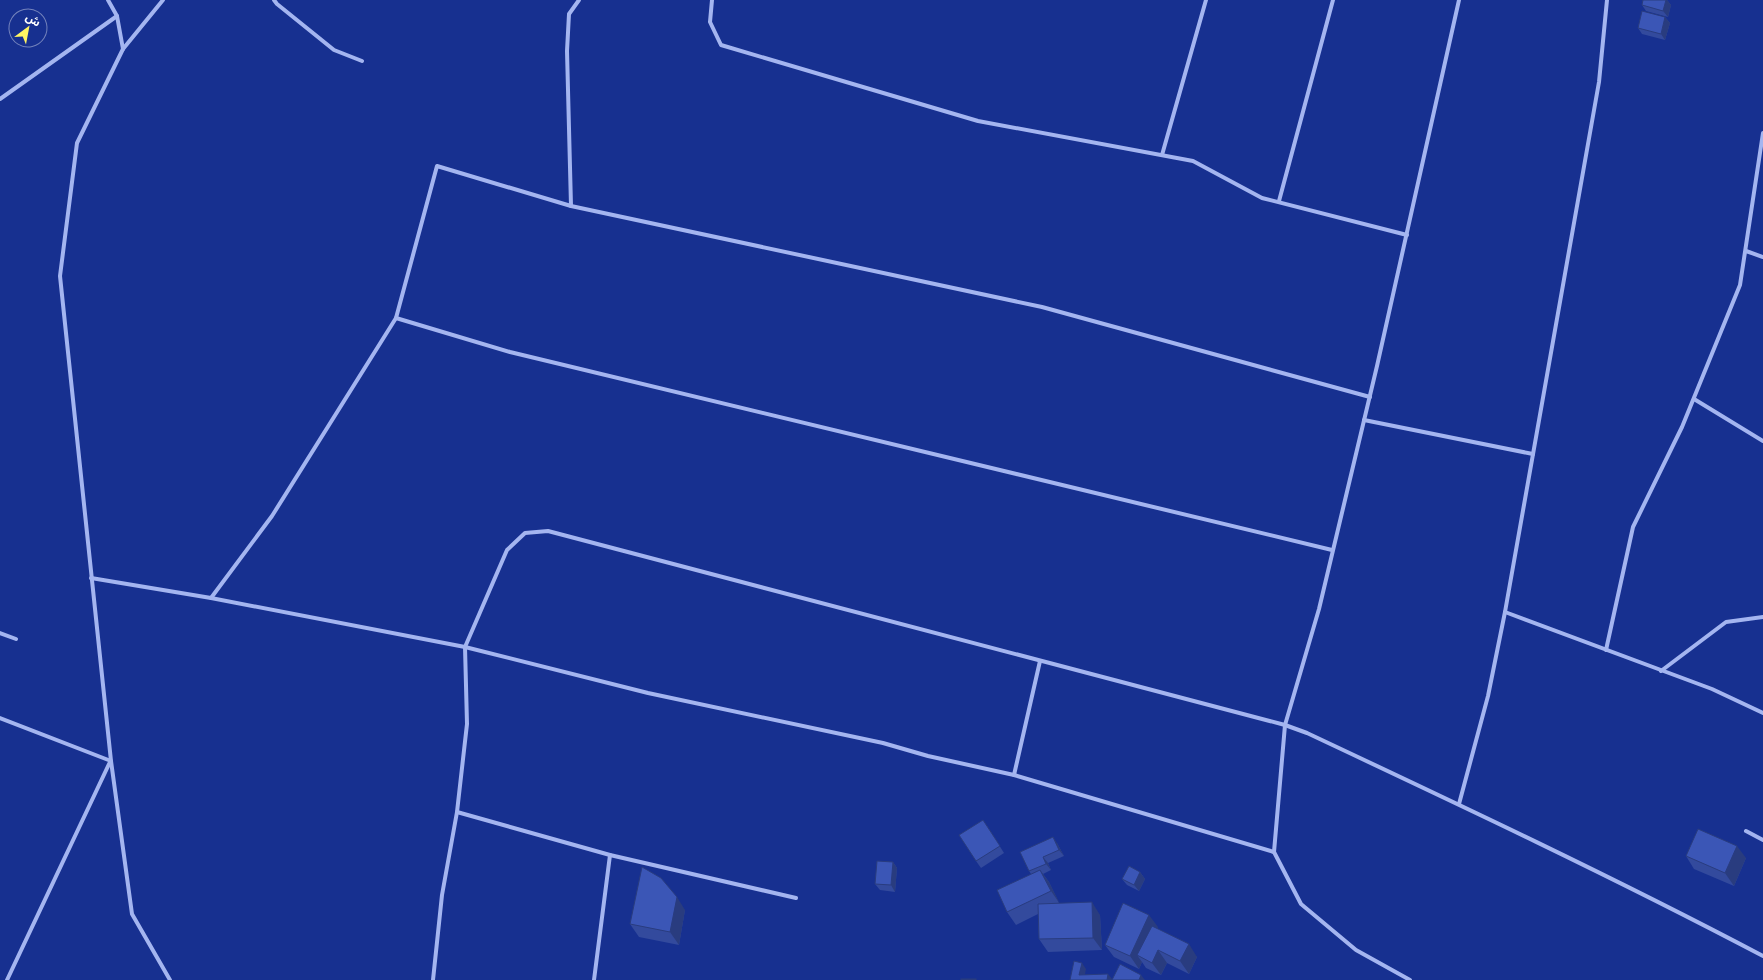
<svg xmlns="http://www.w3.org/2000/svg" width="1763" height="980" viewBox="0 0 1763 980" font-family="'Open Sans','Noto Sans Arabic',sans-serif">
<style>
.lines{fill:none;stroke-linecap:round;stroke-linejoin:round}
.minor{stroke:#a4b5f0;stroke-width:4}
.wall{fill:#334a9d}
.shaded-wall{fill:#293c7f}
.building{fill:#3b56b6;stroke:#293c7f}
</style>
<rect width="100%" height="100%" fill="#173090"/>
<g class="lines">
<!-- minor -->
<g class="minor">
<path d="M108,0l9,16 6,33"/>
<path d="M163,0l-40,49 -46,94 -17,133 51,485 21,153 38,66"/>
<path d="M274,0l3,4 57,46 28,11"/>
<path d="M712,0l-2,22 11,23 257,76 215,40 69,37 145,37"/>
<path d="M0,99l117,-83"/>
<path d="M1162,155l44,-155"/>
<path d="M1279,201l54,-201"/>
<path d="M571,206l-4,-155 2,-37 10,-14"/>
<path d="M1746,251l17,6"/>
<path d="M396,318l114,34 822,198"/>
<path d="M1694,399l69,42"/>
<path d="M1364,420l169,34"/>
<path d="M91,578l120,20 254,49 183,46 235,50 45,13 86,19 260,77"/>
<path d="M211,598l61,-82 124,-198 41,-152 134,40 471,101 328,90"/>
<path d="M1505,612l207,77 51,24"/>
<path d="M0,633l16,6"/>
<path d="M1606,650l27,-123 49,-100 58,-142 23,-152"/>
<path d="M1661,671l65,-49 37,-5"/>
<path d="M0,718l111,43"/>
<path d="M1014,775l26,-114"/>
<path d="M1459,804l29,-108 17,-84 94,-530 8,-82"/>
<path d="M457,812l153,43 186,43"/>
<path d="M1746,831l17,9"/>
<path d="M7,980l103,-218"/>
<path d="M433,980l9,-85 15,-83 10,-88 -2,-77 42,-97 18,-17 23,-2 737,194 22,8c153,72 306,144 456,223"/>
<path d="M594,980l16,-125"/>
<path d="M1410,980l-54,-30 -55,-46 -27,-52 11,-127 34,-116 58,-243 82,-366"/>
</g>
</g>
<!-- wall -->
<g class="wall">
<path d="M1643,0h24l4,5 -3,12 -22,-6 -4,-6z"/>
<path d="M1665,17l5,6 -5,17 -23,-6 -4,-6z"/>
<path d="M987,826l17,27 -23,15 -5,-7z"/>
<path d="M1057,843l7,13 -16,7 3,7 -8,4 6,8 10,21 41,12 2,35 -54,2 -9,-13 -1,-25 -22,11 -9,-13 24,-38 -2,-3z"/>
<path d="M1686,856l60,2 -12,28 -40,-17z"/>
<path d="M893,862l4,6 -2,24 -15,-2 -5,-6z"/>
<path d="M1140,872l5,7 -6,12 -12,-6 -5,-6z"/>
<path d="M685,910l-6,35 -40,-8 -9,-13z"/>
<path d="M1158,927l-1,1 40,29 -8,17 -22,-11 -6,12 -15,-7 -4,-6 -3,7 -25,-12 -9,-12z"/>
</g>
<!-- shaded-wall -->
<g class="shaded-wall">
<path d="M1666,0h1l4,5 -3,12 -5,-6z"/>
<path d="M1665,17l5,6 -5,17 -4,-6z"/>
<path d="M1053,837l4,6 7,13 -5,-6z"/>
<path d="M1737,846l9,12 -12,28 -9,-13z"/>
<path d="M1043,857l5,6 3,7 -5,-6z"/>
<path d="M893,862l4,6 -2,24 -4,-7z"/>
<path d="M1040,870l9,12 11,22 -9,-13z"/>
<path d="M1140,872l5,7 -6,12 -5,-6z"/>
<path d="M677,897l8,13 -6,35 -9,-13z"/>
<path d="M1092,902l8,13 2,35 -9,-12z"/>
<path d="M1149,915l9,12 -14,31 -7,-3 5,7 -3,7 -9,-13z"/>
<path d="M1189,944l8,13 -8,17 -9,-13z"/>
<path d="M1158,950l9,13 -6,12 -9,-12z"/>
<path d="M1082,963l4,6 -2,11 -5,-5z"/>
<path d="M1108,974l5,6h-6z"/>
<path d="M1141,975l4,5h-6z"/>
</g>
<!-- building -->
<g class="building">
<path d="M1643,0h23l-3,11 -21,-6z"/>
<path d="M1642,11l23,6 -4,17 -23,-6z"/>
<path d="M983,820l17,26 -24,15 -17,-26z"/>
<path d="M1698,829l39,17 -12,27 -39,-17z"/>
<path d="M1053,837l6,13 -16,7 3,7 -17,7 -9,-19z"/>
<path d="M877,861l16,1 -2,23 -16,-1z"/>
<path d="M1129,866l11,6 -6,13 -12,-6z"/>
<path d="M642,867l19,11 16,19 -7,35 -40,-8z"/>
<path d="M1040,870l11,21 -44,21 -10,-22z"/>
<path d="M1092,902l1,36 -54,1 -1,-35z"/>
<path d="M1123,903l26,12 -19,41 -25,-11z"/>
<path d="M1152,926l37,18 -9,17 -22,-11 -6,13 -15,-8z"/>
<path d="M1074,961l8,2 -3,12 29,-1 -1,6h-37z"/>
<path d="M1120,964l21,11 -2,5h-27z"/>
<rect x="961" y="979" width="15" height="1"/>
</g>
<!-- north arrow -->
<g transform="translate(28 28) rotate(32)"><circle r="19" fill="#173090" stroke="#7483bc"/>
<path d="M0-3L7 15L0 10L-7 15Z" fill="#fff562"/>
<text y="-6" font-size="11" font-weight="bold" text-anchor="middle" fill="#ffffff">ش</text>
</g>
</svg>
